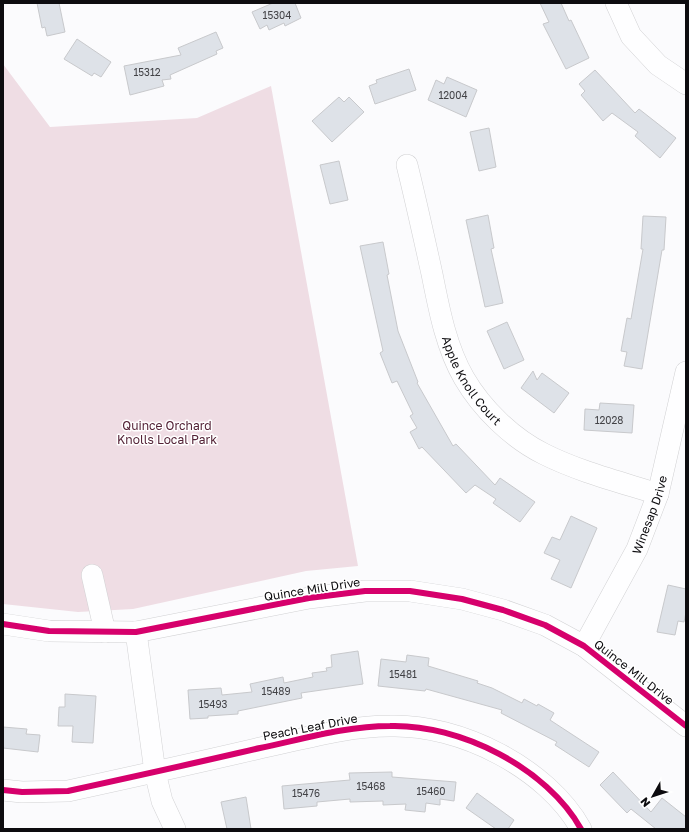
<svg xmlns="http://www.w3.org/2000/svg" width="689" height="832" viewBox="0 0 689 832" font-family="'Golos Text',sans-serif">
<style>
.park{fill:#efdde4}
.building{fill:#dee2e8;stroke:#c8c9cc}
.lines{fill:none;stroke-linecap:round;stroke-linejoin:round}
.minor-casing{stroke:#d2d2d4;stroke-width:22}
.minor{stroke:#fefeff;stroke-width:21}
.cycleway-casing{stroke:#fff;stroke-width:8}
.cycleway{stroke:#d6006c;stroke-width:6}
.labels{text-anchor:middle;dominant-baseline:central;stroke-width:3;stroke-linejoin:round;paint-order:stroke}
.number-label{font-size:10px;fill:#424246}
.street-label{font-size:12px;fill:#0d0c0f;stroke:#fff}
.park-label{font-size:12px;fill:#532236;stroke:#fff}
</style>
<rect width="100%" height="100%" fill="#fbfbfd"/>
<!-- park -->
<path class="park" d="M3,64l47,63 147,-9 74,-32 87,480 -52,5 -173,38 -55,3 -75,-8z"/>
<!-- building -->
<g class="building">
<path d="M37,3h22l6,29 -18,4 -2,-9 -3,1z"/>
<path d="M273,3h22l6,15 -16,8 -1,-3 -15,7 -2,-5 -7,4 -8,-17z"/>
<path d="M540,3h21l8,18 2,-1 18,38 -23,11 -23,-45 6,-2z"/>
<path d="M216,32l7,16 -7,3 1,3 -47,21 1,4 -9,1 2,6 -34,9 -6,-29 57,-11 -3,-7z"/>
<path d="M77,39l34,23 -10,15 -7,-4 -2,3 -28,-17z"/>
<path d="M409,69l7,21 -41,14 -6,-18 8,-3 -1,-3z"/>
<path d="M595,70l40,43 4,-4 37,29 -16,20 -25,-22 3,-4 -26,-19 -9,8 -22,-26 4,-4 -6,-7z"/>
<path d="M447,77l30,13 -11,27 -38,-17 8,-20 8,4z"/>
<path d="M339,97l5,5 5,-5 15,15 -32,30 -20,-21z"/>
<path d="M489,128l7,39 -17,4 -9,-39z"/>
<path d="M339,161l9,39 -18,4 -10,-39z"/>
<path d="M488,215l6,33 -3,1 12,54 -18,4 -19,-87z"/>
<path d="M643,216l23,1 -2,33h-2l-20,119 -18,-3 3,-14 -6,-1 6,-33 4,1 12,-70h-2z"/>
<path d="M383,242l6,32 -2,1 11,56 20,51 -1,1 36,63 3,-2 39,41 5,-7 35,24 -15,20 -27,-19 3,-4 -21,-14 -9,8 -44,-46 -3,2 -9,-17 7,-4 -7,-12 3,-2 -16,-33 -5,2 -12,-30 3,-2 -23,-105z"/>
<path d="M507,322l17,38 -20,9 -17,-38z"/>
<path d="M533,371l4,9 5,-7 27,20 -15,20 -33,-25z"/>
<path d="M600,403l34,2 -2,28 -48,-3 1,-21 14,1z"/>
<path d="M571,516l26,12 -26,60 -20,-9 9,-19 -16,-7 8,-16 8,3z"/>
<path d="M668,585l18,4v23l-2,10 -6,-1 -3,14 -18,-3z"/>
<path d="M358,651l5,33 -62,9 1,5 -64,13v3l-30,2v2l-18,1 -2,-29 33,-2 1,7 30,-3 -2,-8 33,-7 1,6 29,-6 -1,-4 15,-2 -1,-3 6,-1 -1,-12z"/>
<path d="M407,655l22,3 -1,8 50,15 -1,2 15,5 30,15 2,-4 13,7 1,-2 16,9 -4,7 49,32 -10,15 -34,-22 2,-3 -56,-29 1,-3 -76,-21 -1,2 -47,-5 3,-27 25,3z"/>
<path d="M65,694l31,2 -3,47 -21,-1 1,-16h-15l1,-19h6z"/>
<path d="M3,727l24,2 -1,5 14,1 -2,17 -35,-4z"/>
<path d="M392,772v5l64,5 -2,19 -14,-2v6l-14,-2 -1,9 -20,-2 1,-6 -23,1v-4l-33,1v-3l-33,3v4l-33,3 -2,-23 68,-6 -1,-7z"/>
<path d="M613,772l38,40 11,-14 24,19v12h-30l-25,-20 -4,4 -27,-28z"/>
<path d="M477,793l37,27 -6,9h-12l-30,-21z"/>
<path d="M246,797l5,32h-24l-6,-27z"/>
</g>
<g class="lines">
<defs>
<g id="minor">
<path d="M616,3l15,33 27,29 28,19"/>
<path id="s1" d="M407,165c9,36 17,73 25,109 7,35 14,73 32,104 18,31 48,60 80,76 36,18 76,28 114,40"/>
<path d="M92,575l13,57"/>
<path d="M3,624l46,7 87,1 173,-34 56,-7h45l52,8 41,11 42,15 39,21 102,80"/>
<path d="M136,632l19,140 7,29 13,28"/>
<path id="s2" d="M584,646l53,-97 21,-55 28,-122"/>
<path d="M3,790l19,2 46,-1c64,-14 128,-28 192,-43 43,-9 86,-22 130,-22 70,-2 157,42 191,103"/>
</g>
</defs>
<!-- minor casing -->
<use href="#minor" class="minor-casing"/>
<!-- minor -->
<use href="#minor" class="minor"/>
<defs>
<g id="cycleway">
<path d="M3,624l46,7 87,1 173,-34 56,-7h45l52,8 41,11 42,15 39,21 102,80"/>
<path d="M3,790l19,2 46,-1c64,-14 128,-28 192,-43 43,-9 86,-22 130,-22 70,-2 157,42 191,103"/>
</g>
</defs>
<!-- cycleway casing -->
<use href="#cycleway" class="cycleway-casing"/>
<!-- cycleway -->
<use href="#cycleway" class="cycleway"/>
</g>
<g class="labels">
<!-- number labels -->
<g class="number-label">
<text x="277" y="15">15304</text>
<text x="147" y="72">15312</text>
<text x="453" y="95">12004</text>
<text x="609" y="420">12028</text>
<text x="403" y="674">15481</text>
<text x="276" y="691">15489</text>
<text x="213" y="704">15493</text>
<text x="371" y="786">15468</text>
<text x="431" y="791">15460</text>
<text x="306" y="793">15476</text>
</g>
<!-- street labels -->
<g class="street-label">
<text stroke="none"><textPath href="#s1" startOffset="227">Apple Knoll Court</textPath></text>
<text stroke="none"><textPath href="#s2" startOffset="147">Winesap Drive</textPath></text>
<text transform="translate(312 589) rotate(-9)">Quince Mill Drive</text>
<text transform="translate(634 672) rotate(38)">Quince Mill Drive</text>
<text transform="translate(310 727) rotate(-11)">Peach Leaf Drive</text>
</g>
<!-- park labels -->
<g class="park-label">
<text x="167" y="425">Quince Orchard<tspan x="167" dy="14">Knolls Local Park</tspan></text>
</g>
</g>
<!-- border -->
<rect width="689" height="832" fill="none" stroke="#0d0c0f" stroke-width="8"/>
<!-- north arrow -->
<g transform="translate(653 796) rotate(231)" stroke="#ffffff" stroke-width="3" paint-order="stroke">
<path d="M0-3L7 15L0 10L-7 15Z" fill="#0d0c0f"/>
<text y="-6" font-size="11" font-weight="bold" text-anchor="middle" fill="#0d0c0f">N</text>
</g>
</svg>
